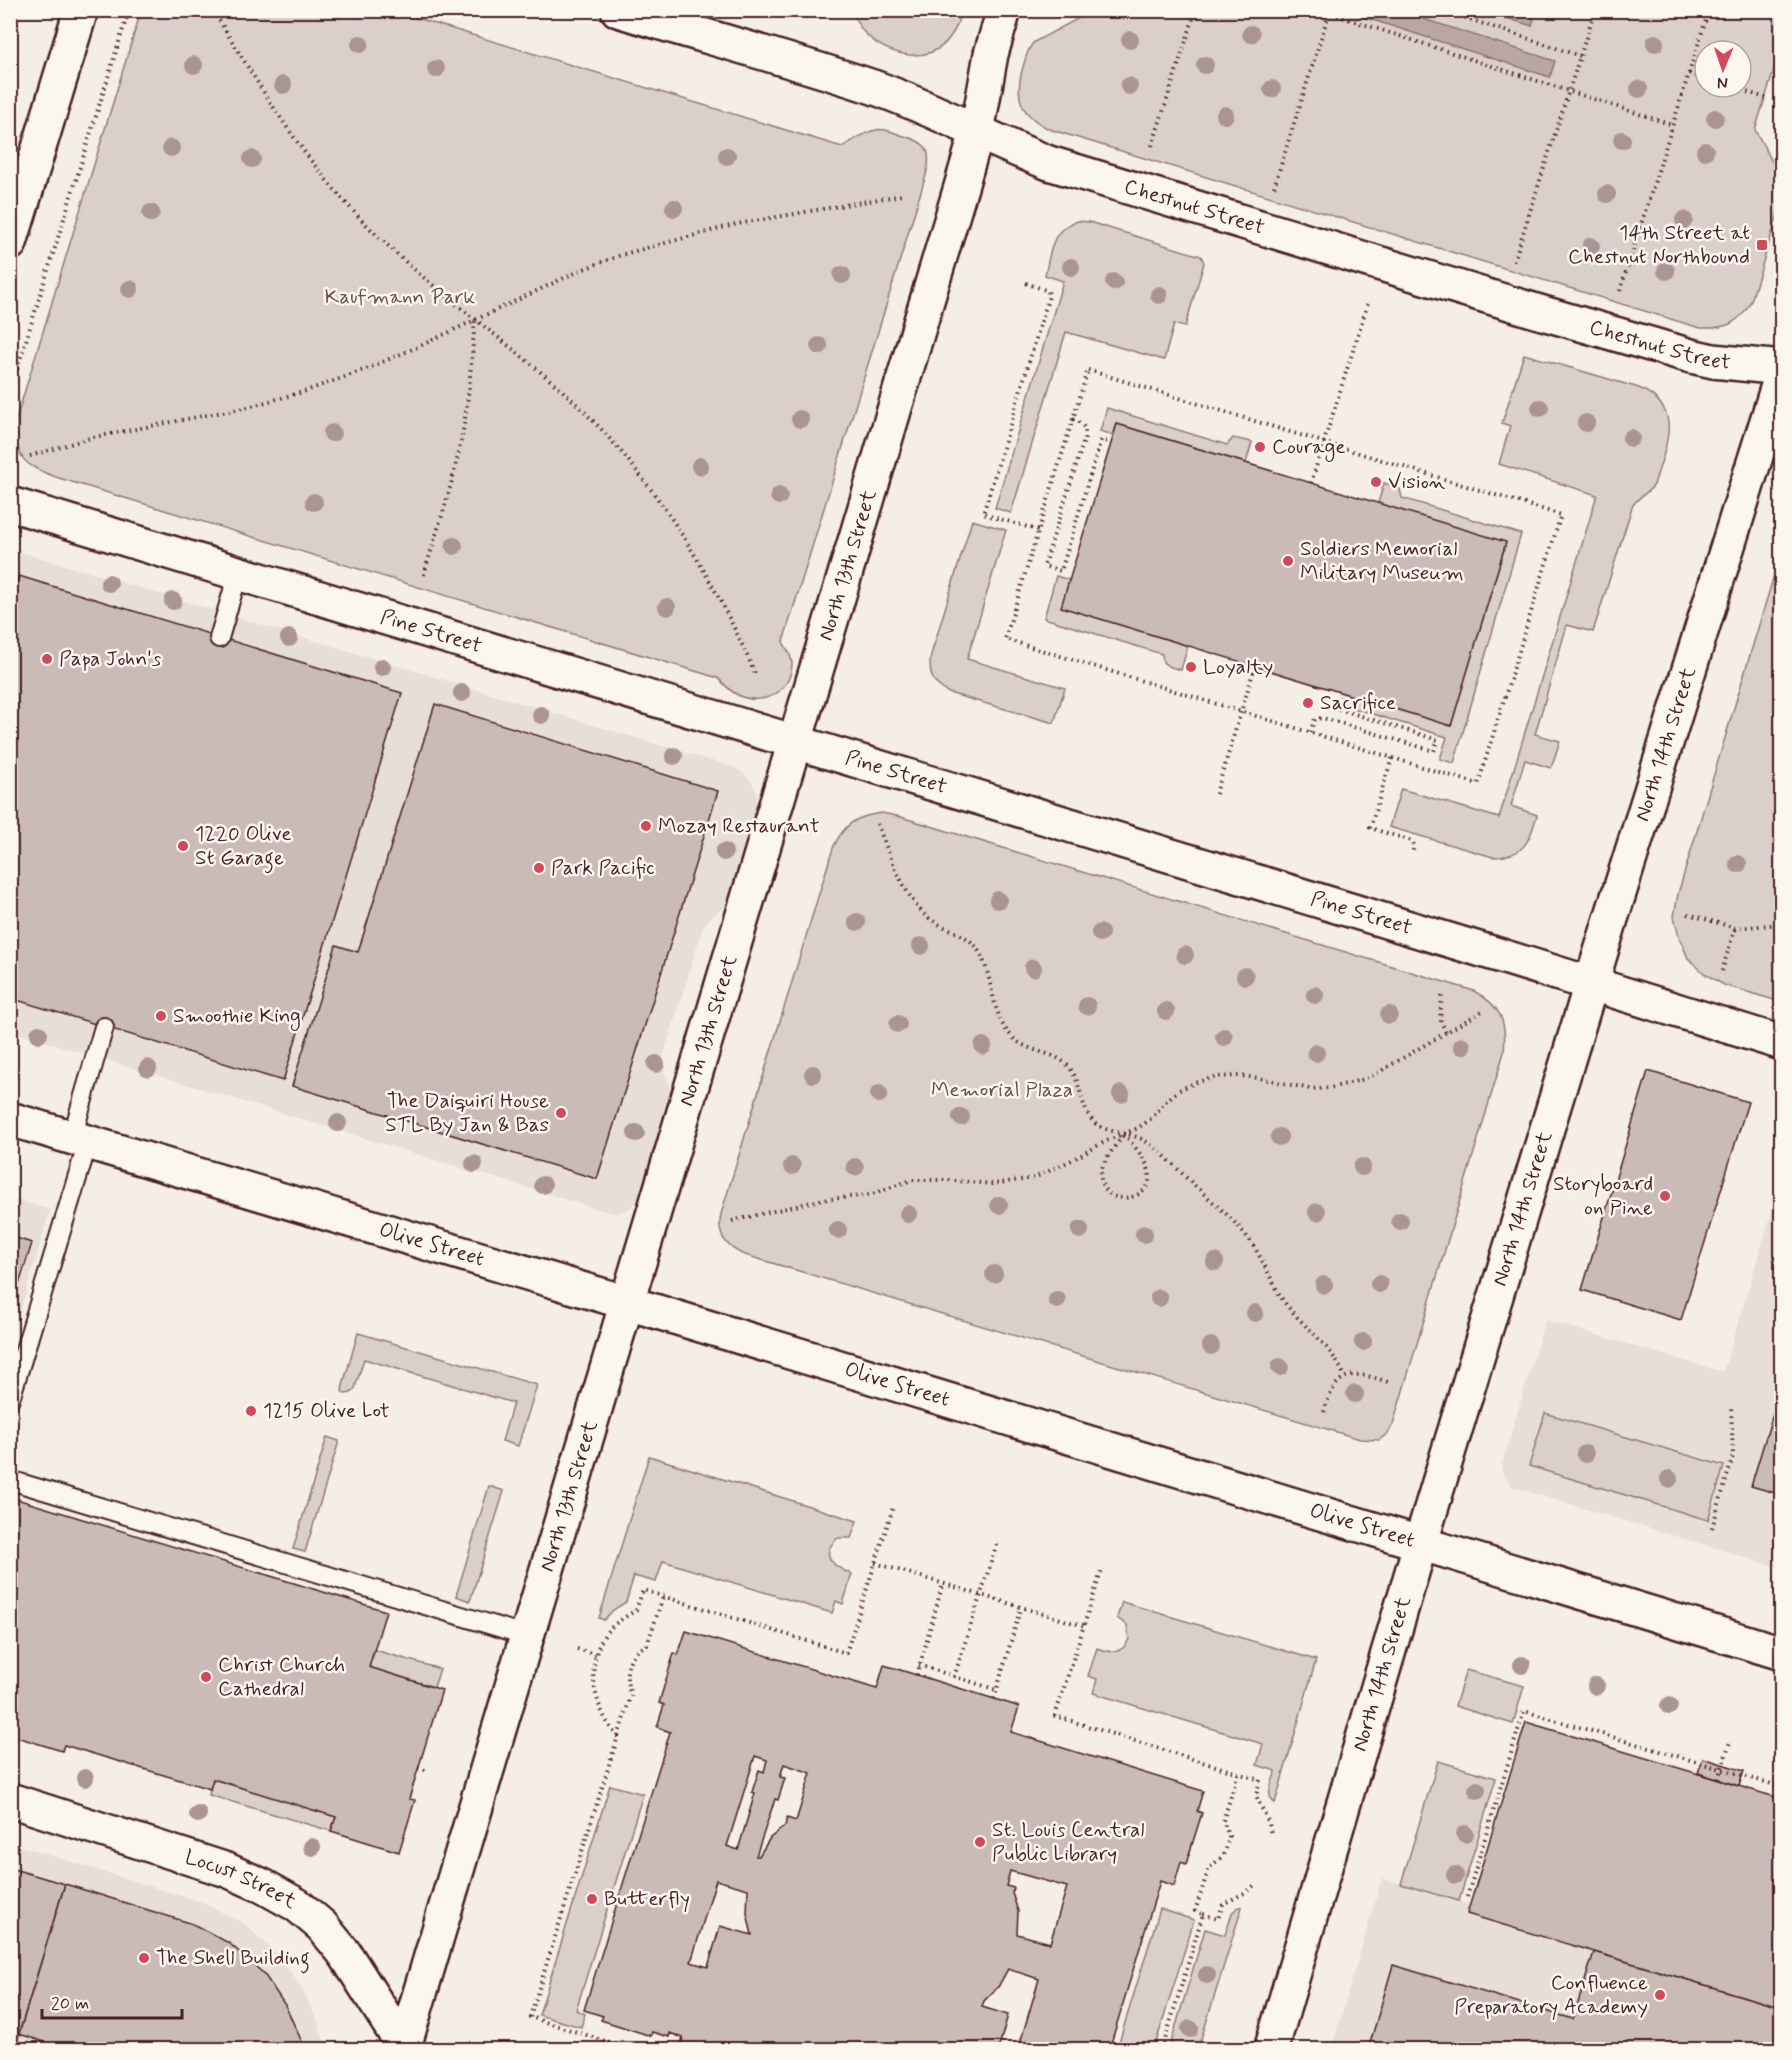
<svg xmlns="http://www.w3.org/2000/svg" width="1792" height="2060" viewBox="0 0 1792 2060" font-family="Mynerve,sans-serif">
<style>
.built{fill:#e7dfd6}
.green{fill:#dbd0c9;stroke:#92787a;stroke-width:1.5;fill-rule:evenodd}
.water{fill:#baa7a5;stroke:#8d7174;stroke-width:1.5}
.building{fill:#cabbb6;stroke:#4a1f2b;stroke-width:1.5;fill-rule:evenodd}
.lines{fill:none;stroke-linecap:round;stroke-linejoin:round}
.lane-casing{stroke:#4a1f2b;stroke-width:22}
.street-casing{stroke:#4a1f2b;stroke-width:38}
.secondary-casing{stroke:#4a1f2b;stroke-width:38}
.primary-casing{stroke:#4a1f2b;stroke-width:38}
.path{stroke:#4a1f2b;stroke-width:4;stroke-dasharray:1.5 4.5;stroke-linecap:butt}
.lane{stroke:#fbf7ec;stroke-width:18}
.street{stroke:#fbf7ec;stroke-width:33}
.secondary{stroke:#fbf7ec;stroke-width:33}
.primary{stroke:#fbf7ec;stroke-width:33}
.tree{fill:#aa9494}
.poi-dot{fill:#d1495b;stroke:#fbf7ec;stroke-width:2}
.labels{text-anchor:middle;dominant-baseline:central;stroke-width:5;stroke-linejoin:round;paint-order:stroke}
.street-label{font-size:21px;fill:#4a1f2b;stroke:#fbf7ec}
.poi-label{font-size:21px;fill:#4a1f2b;stroke:#fbf7ec;text-anchor:start}
.park-label{font-size:21px;fill:#6e4b52;stroke:#fbf7ec}
</style>
<rect width="100%" height="100%" fill="#f4eee4"/>
<filter id="ink" filterUnits="userSpaceOnUse"><feTurbulence type="fractalNoise" baseFrequency=".0167" numOctaves="2"/><feDisplacementMap in="SourceGraphic" scale="12" xChannelSelector="R" yChannelSelector="G"/><feConvolveMatrix kernelMatrix="1 2 1 2 8 2 1 2 1" color-interpolation-filters="sRGB"/></filter>
<g filter="url(#ink)">
<!-- built -->
<g class="built">
<path d="M10,551h8l714,216 9,4 11,11 5,12 -1,13 -27,90 -4,9 -17,14 -5,7 -41,133 1,9 7,19v10l-29,94 -6,11 -8,7 -11,3 -12,-2 -593,-180z"/>
<path d="M1781,1182v386l-268,-81 -11,-15v-8l43,-144 178,52z"/>
<path d="M11,1198l39,12 -39,133z"/>
<path d="M10,1843l192,59 43,22 32,30 22,30 18,35 9,30h-315z"/>
<path d="M1382,1878l399,121v50l-450,1z"/>
</g>
<!-- green -->
<g class="green">
<path d="M141,11h252l449,136c11,-6 22,-15 34,-17 7,-2 15,1 22,4 26,8 36,12 28,41l-143,467c4,7 9,14 9,22 -1,29 -31,44 -56,30 -7,-4 -12,-10 -18,-16l-659,-200c-33,-11 -47,-20 -43,-58z"/>
<path d="M852,11h107c1,9 -3,18 -9,26 -20,30 -66,19 -87,-6 -5,-6 -8,-13 -11,-20z"/>
<path d="M1083,11h698v37l-26,82 26,48v26l-30,97c-12,23 -25,28 -51,27l-651,-199c-29,-15 -35,-31 -26,-62 3,-9 4,-18 11,-25l47,-25zM1705,51h36v36h-36z"/>
<path d="M1078,221l11,1 112,34 3,7 -19,64 -11,-3 -10,36 -98,-28 -55,181 -16,-5 68,-227 -18,-6c6,-24 6,-47 33,-54z"/>
<path d="M1524,354l115,34c47,21 26,59 15,97 -7,9 -17,12 -22,22l-39,125 -26,-7 -32,109 25,7 -9,27 -26,-8 -14,46 26,9c-8,27 -13,42 -44,42l-104,-30 12,-38 98,29 98,-323 -98,-31 11,-38 -8,-3z"/>
<path d="M1107,408l120,37 6,-7 19,4 -6,21 -129,-39 -4,11 -13,-4z"/>
<path d="M1384,483l16,6 2,9 119,36 -67,229 -14,-4 7,-22 -100,-31 3,-11 101,30 55,-182 -128,-40z"/>
<path d="M972,520l34,10 -39,129 98,29 -11,35 -105,-30c-17,-9 -21,-19 -18,-38z"/>
<path d="M1781,552v450l-57,-17 -19,-11 -17,-16 -9,-21 -5,-21 4,-22z"/>
<path d="M1056,576l13,4 -7,27 126,39 -7,24 -13,-4 -5,-4 -1,-8 -118,-36z"/>
<path d="M882,813l19,4 573,174c27,15 33,30 30,61l-111,372 -5,9 -9,7 -19,-1 -618,-185c-18,-9 -25,-20 -21,-40l112,-366c11,-24 23,-32 49,-35z"/>
<path d="M358,1333l179,52 -19,61 -16,-5 11,-38 -149,-44 -9,29 -4,5 -6,1 -3,-3 1,-6z"/>
<path d="M1545,1413l179,53 -16,54 -179,-54z"/>
<path d="M327,1437l12,4 -34,111 -12,-3z"/>
<path d="M649,1456l208,65 -6,17h-13c-21,17 -3,30 14,36l-9,30 -7,-3 -4,12 -169,-52 -7,21 -22,-6 -8,26 -13,8 -9,10 -5,-2z"/>
<path d="M489,1486l15,5 -34,110 -14,-5z"/>
<path d="M1122,1602l194,58 -41,143c-11,-7 -2,-22 1,-32l-19,-6 6,-21 -170,-51 4,-14 -9,-3 9,-28c14,5 25,7 32,-9l-2,-14 -10,-7z"/>
<path d="M375,1650l65,19 -6,18 -65,-20z"/>
<path d="M1466,1670l58,16 -11,38 -58,-18z"/>
<path d="M1438,1761l58,17 -37,123 -58,-17z"/>
<path d="M213,1779l123,38 -5,14 -122,-36z"/>
<path d="M610,1785l33,9 -67,216 9,4 -4,13 -42,-12z"/>
<path d="M1238,1907h4l-44,142h-29l36,-120 20,6 7,-22z"/>
<path d="M1160,1909l34,11 -40,129h-37z"/>
</g>
<!-- water -->
<g class="water">
<path d="M1345,11h54l156,50 -5,16z"/>
<path d="M1484,11l52,-1v1l-4,15z"/>
</g>
<!-- building -->
<g class="building">
<path d="M1117,424l389,118 -55,184 -390,-119z"/>
<path d="M19,576l383,117 -119,388 -273,-83v-394z"/>
<path d="M435,704l283,87 -121,388 -305,-93 44,-141 22,7z"/>
<path d="M1648,1071l100,31 -67,218 -99,-30z"/>
<path d="M10,1236l22,7 -22,70z"/>
<path d="M1782,1321v28l-8,-2z"/>
<path d="M1782,1384v111l-31,-9z"/>
<path d="M10,1497l376,114 -17,56 73,23 -33,109 6,1 -16,52 -68,-21 5,-14 -123,-38 -3,10 -146,-44 -2,6 -52,-16z"/>
<path d="M686,1631l191,58 7,-24 130,40 5,2 -8,25 192,59 -6,20 5,2 -16,51 -5,-2 -7,24 -14,-5 -51,169h-91l21,-71 -31,-10 -10,18 -14,14 -2,6 26,8 -10,35h-319l4,-12 -13,-5 -1,4 -17,-5 -1,4 -50,-16 2,-4 -19,-6 86,-278 -13,-5 7,-22 -5,-2 15,-50 4,2zM755,1756l12,4 -3,12 -5,-2 -7,22 3,1 -17,57 -11,-4zM784,1764l27,9 -15,48 -9,-3 -2,8 -15,12 -11,18h-3l19,-57 3,1 7,-22 -5,-1zM1010,1871l57,16 -17,56 -33,-9 1,-23 -6,-18 2,-5 -8,-2zM716,1880l32,9 -1,24 5,22 -32,-9 -12,41 -17,-5z"/>
<path d="M1526,1722l256,77v209l-315,-94z"/>
<path d="M1703,1758l41,13 -5,15 -41,-13z"/>
<path d="M10,1868l55,16 -51,166h-4z"/>
<path d="M65,1884l128,40 36,19 35,31 21,31 17,37 2,8h-234l-51,-16z"/>
<path d="M1594,1952l188,56v42h-414l25,-85 180,54z"/>
</g>
<g class="lines">
<defs>
<g id="lane">
<path d="M219,638l19,-64"/>
<path d="M72,1137l32,-110"/>
<path d="M10,1399l78,-257"/>
<path d="M10,1480l518,156"/>
</g>
<g id="street">
<path id="s1" d="M10,1800l217,70 36,16 34,19 25,21 23,28 61,96"/>
<path id="s2" d="M403,2050l558,-1863 16,-55 14,-78 13,-44"/>
</g>
<g id="secondary">
<path id="s3" d="M618,10c85,26 171,49 255,77 60,21 117,53 176,76l487,148 155,45 22,5 69,7"/>
<path id="s4" d="M10,504l1485,450 287,89"/>
<path id="s5" d="M10,1119l618,184 1154,350"/>
<path id="s6" d="M1271,2050l149,-505 190,-623 172,-549"/>
</g>
<path id="primary" d="M10,243l71,-233"/>
</defs>
<!-- lane casing -->
<use href="#lane" class="lane-casing"/>
<!-- street casing -->
<use href="#street" class="street-casing"/>
<!-- secondary casing -->
<use href="#secondary" class="secondary-casing"/>
<!-- primary casing -->
<use href="#primary" class="primary-casing"/>
<!-- path -->
<g class="path">
<path d="M213,10c52,85 96,161 169,230 55,53 118,96 175,146 88,78 153,182 199,290"/>
<path d="M1320,10l353,115"/>
<path d="M1442,10l138,46"/>
<path d="M1689,73l16,6"/>
<path d="M1730,87l36,11"/>
<path d="M1152,146l44,-136"/>
<path d="M1274,187l56,-177"/>
<path d="M1514,261l81,-251"/>
<path d="M1026,283l22,8 1,5 -66,218 55,16"/>
<path d="M1620,291l89,-281"/>
<path d="M1088,370l473,145 -83,269 -473,-145z"/>
<path d="M10,392l119,-382"/>
<path d="M1073,419c9,4 13,8 12,18l-41,129 17,5 40,-131 10,3"/>
<path d="M30,456l60,-18 158,-31 55,-15 61,-22 58,-25 159,-75 43,-16 113,-30 165,-29"/>
<path d="M1311,483l57,-180"/>
<path d="M424,575c12,-43 28,-86 36,-130 9,-41 11,-83 15,-124"/>
<path d="M1310,732l5,-13 8,-1 111,33 4,-11 -99,-31 4,-16"/>
<path d="M1392,758l-22,70 42,13 2,4 -2,9"/>
<path d="M1216,794l39,-128"/>
<path d="M877,824c12,28 28,77 53,95 14,10 34,13 46,28 20,27 12,73 41,94 17,13 38,10 52,26 14,16 10,43 27,57 13,9 30,8 43,14 6,2 11,6 16,10 13,10 24,23 36,34 22,21 47,39 63,65 12,18 19,39 31,56 21,27 45,40 60,74"/>
<path d="M1688,914l47,14 47,-4"/>
<path d="M1722,971l13,-43"/>
<path d="M1442,996l-2,23 6,13"/>
<path d="M1124,1134c8,10 20,22 24,34 12,34 -50,43 -47,6 1,-14 16,-29 23,-40z"/>
<path d="M732,1221l88,-21 49,-5 43,-15h34l46,4 42,-6 40,-19 32,-18 32,-13 14,-10 15,-18 12,-10 18,-8 19,-5 24,-1 19,2 51,11 20,-1 39,-10 115,-68"/>
<path d="M1324,1412c12,-41 26,-43 64,-30"/>
<path d="M1712,1528l21,-72 -2,-50"/>
<path d="M875,1563l209,63"/>
<path d="M1101,1572l-46,144 205,64 -4,16 13,27 2,12"/>
<path d="M577,1649l20,6"/>
<path d="M919,1665l78,25"/>
<path d="M917,1675l26,-92"/>
<path d="M954,1677l44,-136"/>
<path d="M994,1699l27,-92"/>
<path d="M618,1737c-24,-27 -35,-74 -11,-105 8,-10 19,-15 29,-22l7,-20 203,63 47,-145"/>
<path d="M418,1768l11,3"/>
<path d="M1718,1779l12,-37"/>
<path d="M1467,1897l57,-186 258,76"/>
<path d="M1203,1914l15,5 5,-15 23,-12 10,-8"/>
<path d="M633,2050l-103,-33 101,-322c-8,-21 -5,-40 16,-50l16,-48"/>
<path d="M1162,2050l41,-136 -8,-3 14,-43 15,-13 3,-9 2,-10 -6,-15 15,-47"/>
</g>
<!-- lane -->
<use href="#lane" class="lane"/>
<!-- street -->
<use href="#street" class="street"/>
<!-- secondary -->
<use href="#secondary" class="secondary"/>
<!-- primary -->
<use href="#primary" class="primary"/>
</g>
<!-- trees -->
<g class="tree">
<circle cx="1251" cy="34" r="9"/>
<circle cx="1130" cy="40" r="9"/>
<circle cx="1655" cy="43" r="9"/>
<circle cx="360" cy="44" r="9"/>
<circle cx="194" cy="65" r="9"/>
<circle cx="1205" cy="65" r="9"/>
<circle cx="436" cy="69" r="9"/>
<circle cx="283" cy="85" r="9"/>
<circle cx="1129" cy="86" r="9"/>
<circle cx="1272" cy="89" r="9"/>
<circle cx="1639" cy="89" r="9"/>
<circle cx="1225" cy="115" r="9"/>
<circle cx="1715" cy="118" r="9"/>
<circle cx="1622" cy="140" r="9"/>
<circle cx="171" cy="148" r="9"/>
<circle cx="1705" cy="151" r="9"/>
<circle cx="727" cy="156" r="9"/>
<circle cx="252" cy="159" r="9"/>
<circle cx="1607" cy="194" r="9"/>
<circle cx="674" cy="208" r="9"/>
<circle cx="151" cy="213" r="9"/>
<circle cx="1684" cy="220" r="9"/>
<circle cx="1591" cy="246" r="9"/>
<circle cx="1071" cy="267" r="9"/>
<circle cx="1666" cy="271" r="9"/>
<circle cx="842" cy="275" r="9"/>
<circle cx="1114" cy="282" r="9"/>
<circle cx="130" cy="289" r="9"/>
<circle cx="1159" cy="295" r="9"/>
<circle cx="819" cy="346" r="9"/>
<circle cx="1540" cy="408" r="9"/>
<circle cx="800" cy="419" r="9"/>
<circle cx="1586" cy="423" r="9"/>
<circle cx="332" cy="433" r="9"/>
<circle cx="1631" cy="438" r="9"/>
<circle cx="700" cy="466" r="9"/>
<circle cx="779" cy="496" r="9"/>
<circle cx="314" cy="502" r="9"/>
<circle cx="454" cy="546" r="9"/>
<circle cx="109" cy="583" r="9"/>
<circle cx="173" cy="601" r="9"/>
<circle cx="667" cy="607" r="9"/>
<circle cx="289" cy="638" r="9"/>
<circle cx="382" cy="667" r="9"/>
<circle cx="462" cy="693" r="9"/>
<circle cx="541" cy="715" r="9"/>
<circle cx="674" cy="756" r="9"/>
<circle cx="724" cy="852" r="9"/>
<circle cx="1738" cy="864" r="9"/>
<circle cx="998" cy="900" r="9"/>
<circle cx="857" cy="922" r="9"/>
<circle cx="1100" cy="933" r="9"/>
<circle cx="921" cy="946" r="9"/>
<circle cx="1185" cy="955" r="9"/>
<circle cx="1033" cy="968" r="9"/>
<circle cx="1245" cy="976" r="9"/>
<circle cx="1315" cy="995" r="9"/>
<circle cx="1087" cy="1006" r="9"/>
<circle cx="1166" cy="1011" r="9"/>
<circle cx="1389" cy="1015" r="9"/>
<circle cx="898" cy="1024" r="9"/>
<circle cx="39" cy="1034" r="9"/>
<circle cx="1224" cy="1037" r="9"/>
<circle cx="983" cy="1046" r="9"/>
<circle cx="1462" cy="1046" r="9"/>
<circle cx="1316" cy="1053" r="9"/>
<circle cx="656" cy="1064" r="9"/>
<circle cx="148" cy="1068" r="9"/>
<circle cx="813" cy="1074" r="9"/>
<circle cx="879" cy="1094" r="9"/>
<circle cx="1121" cy="1094" r="9"/>
<circle cx="961" cy="1117" r="9"/>
<circle cx="338" cy="1123" r="9"/>
<circle cx="636" cy="1133" r="9"/>
<circle cx="1279" cy="1137" r="9"/>
<circle cx="474" cy="1164" r="9"/>
<circle cx="792" cy="1166" r="9"/>
<circle cx="855" cy="1167" r="9"/>
<circle cx="1362" cy="1167" r="9"/>
<circle cx="543" cy="1185" r="9"/>
<circle cx="999" cy="1205" r="9"/>
<circle cx="1317" cy="1212" r="9"/>
<circle cx="908" cy="1214" r="9"/>
<circle cx="1400" cy="1221" r="9"/>
<circle cx="838" cy="1230" r="9"/>
<circle cx="1080" cy="1230" r="9"/>
<circle cx="1144" cy="1234" r="9"/>
<circle cx="1215" cy="1262" r="9"/>
<circle cx="994" cy="1274" r="9"/>
<circle cx="1379" cy="1284" r="9"/>
<circle cx="1324" cy="1285" r="9"/>
<circle cx="1159" cy="1298" r="9"/>
<circle cx="1057" cy="1300" r="9"/>
<circle cx="1255" cy="1313" r="9"/>
<circle cx="1363" cy="1342" r="9"/>
<circle cx="1211" cy="1346" r="9"/>
<circle cx="1280" cy="1367" r="9"/>
<circle cx="1355" cy="1394" r="9"/>
<circle cx="1585" cy="1454" r="9"/>
<circle cx="1669" cy="1479" r="9"/>
<circle cx="1522" cy="1665" r="9"/>
<circle cx="1596" cy="1686" r="9"/>
<circle cx="1669" cy="1706" r="9"/>
<circle cx="85" cy="1778" r="9"/>
<circle cx="1477" cy="1790" r="9"/>
<circle cx="198" cy="1814" r="9"/>
<circle cx="1465" cy="1834" r="9"/>
<circle cx="312" cy="1847" r="9"/>
<circle cx="1455" cy="1875" r="9"/>
<circle cx="1207" cy="1975" r="9"/>
<circle cx="1190" cy="2029" r="9"/>
</g>
</g>
<!-- markers -->
<g class="poi-dot">
<rect x="1756" y="239" width="12" height="12" rx="3"/>
<circle cx="1260" cy="447" r="6"/>
<circle cx="1376" cy="482" r="6"/>
<circle cx="1288" cy="561" r="6"/>
<circle cx="47" cy="659" r="6"/>
<circle cx="1191" cy="667" r="6"/>
<circle cx="1308" cy="703" r="6"/>
<circle cx="646" cy="826" r="6"/>
<circle cx="183" cy="846" r="6"/>
<circle cx="539" cy="868" r="6"/>
<circle cx="161" cy="1016" r="6"/>
<circle cx="561" cy="1113" r="6"/>
<circle cx="1665" cy="1196" r="6"/>
<circle cx="251" cy="1411" r="6"/>
<circle cx="206" cy="1677" r="6"/>
<circle cx="980" cy="1842" r="6"/>
<circle cx="592" cy="1899" r="6"/>
<circle cx="144" cy="1958" r="6"/>
<circle cx="1660" cy="1995" r="6"/>
</g>
<g class="labels">
<!-- street labels -->
<g class="street-label">
<text stroke="none"><textPath href="#s3" startOffset="610">Chestnut Street</textPath></text>
<text stroke="none"><textPath href="#s3" startOffset="1096">Chestnut Street</textPath></text>
<text stroke="none"><textPath href="#s2" startOffset="1550">North 13th Street</textPath></text>
<text stroke="none"><textPath href="#s4" startOffset="440">Pine Street</textPath></text>
<text stroke="none"><textPath href="#s6" startOffset="1364">North 14th Street</textPath></text>
<text stroke="none"><textPath href="#s4" startOffset="926">Pine Street</textPath></text>
<text stroke="none"><textPath href="#s4" startOffset="1412">Pine Street</textPath></text>
<text stroke="none"><textPath href="#s2" startOffset="1064">North 13th Street</textPath></text>
<text stroke="none"><textPath href="#s6" startOffset="878">North 14th Street</textPath></text>
<text stroke="none"><textPath href="#s5" startOffset="440">Olive Street</textPath></text>
<text stroke="none"><textPath href="#s5" startOffset="926">Olive Street</textPath></text>
<text stroke="none"><textPath href="#s2" startOffset="578">North 13th Street</textPath></text>
<text stroke="none"><textPath href="#s5" startOffset="1412">Olive Street</textPath></text>
<text stroke="none"><textPath href="#s6" startOffset="392">North 14th Street</textPath></text>
<text stroke="none"><textPath href="#s1" startOffset="244">Locust Street</textPath></text>
</g>
<!-- poi labels -->
<g class="poi-label">
<text x="1750" y="233" text-anchor="end">14th Street at<tspan x="1750" dy="24">Chestnut Northbound</tspan></text>
<text x="1272" y="447">Courage</text>
<text x="1388" y="482">Vision</text>
<text x="1300" y="549">Soldiers Memorial<tspan x="1300" dy="24">Military Museum</tspan></text>
<text x="59" y="659">Papa John's</text>
<text x="1203" y="667">Loyalty</text>
<text x="1320" y="703">Sacrifice</text>
<text x="658" y="826">Mozay Restaurant</text>
<text x="195" y="834">1220 Olive<tspan x="195" dy="24">St Garage</tspan></text>
<text x="551" y="868">Park Pacific</text>
<text x="173" y="1016">Smoothie King</text>
<text x="549" y="1101" text-anchor="end">The Daiquiri House<tspan x="549" dy="24">STL By Jan &amp; Bas</tspan></text>
<text x="1653" y="1184" text-anchor="end">Storyboard<tspan x="1653" dy="24">on Pine</tspan></text>
<text x="263" y="1411">1215 Olive Lot</text>
<text x="218" y="1665">Christ Church<tspan x="218" dy="24">Cathedral</tspan></text>
<text x="992" y="1830">St. Louis Central<tspan x="992" dy="24">Public Library</tspan></text>
<text x="604" y="1899">Butterfly</text>
<text x="156" y="1958">The Shell Building</text>
<text x="1648" y="1983" text-anchor="end">Confluence<tspan x="1648" dy="24">Preparatory Academy</tspan></text>
</g>
<!-- park labels -->
<g class="park-label">
<text x="400" y="297">Kaufmann Park</text>
<text x="1002" y="1090">Memorial Plaza</text>
</g>
</g>
<!-- margin -->
<rect width="1792" height="2060" fill="none" stroke="#fbf7ec" stroke-width="36"/>
<rect x="18" y="18" width="1756" height="2024" fill="none" stroke="#4a1f2b" stroke-width="2" filter="url(#ink)"/>
<!-- north arrow -->
<g transform="translate(1723 69) rotate(182)"><circle r="28" fill="#fbf7ec" stroke="#b4a19f" stroke-width="1.5"/>
<path d="M0-4.5L10 22L0 15L-10 22Z" fill="#d1495b"/>
<text y="-9" font-size="16" font-weight="bold" text-anchor="middle" fill="#4a1f2b">N</text>
</g>
<!-- scale -->
<path d="M42 2009v9h140v-9" fill="none" stroke="#4a1f2b" stroke-width="3"/>
<text x="51" y="2009" font-size="18" fill="#4a1f2b" stroke="#fbf7ec" stroke-width="4.5" paint-order="stroke">20 m</text>
</svg>
